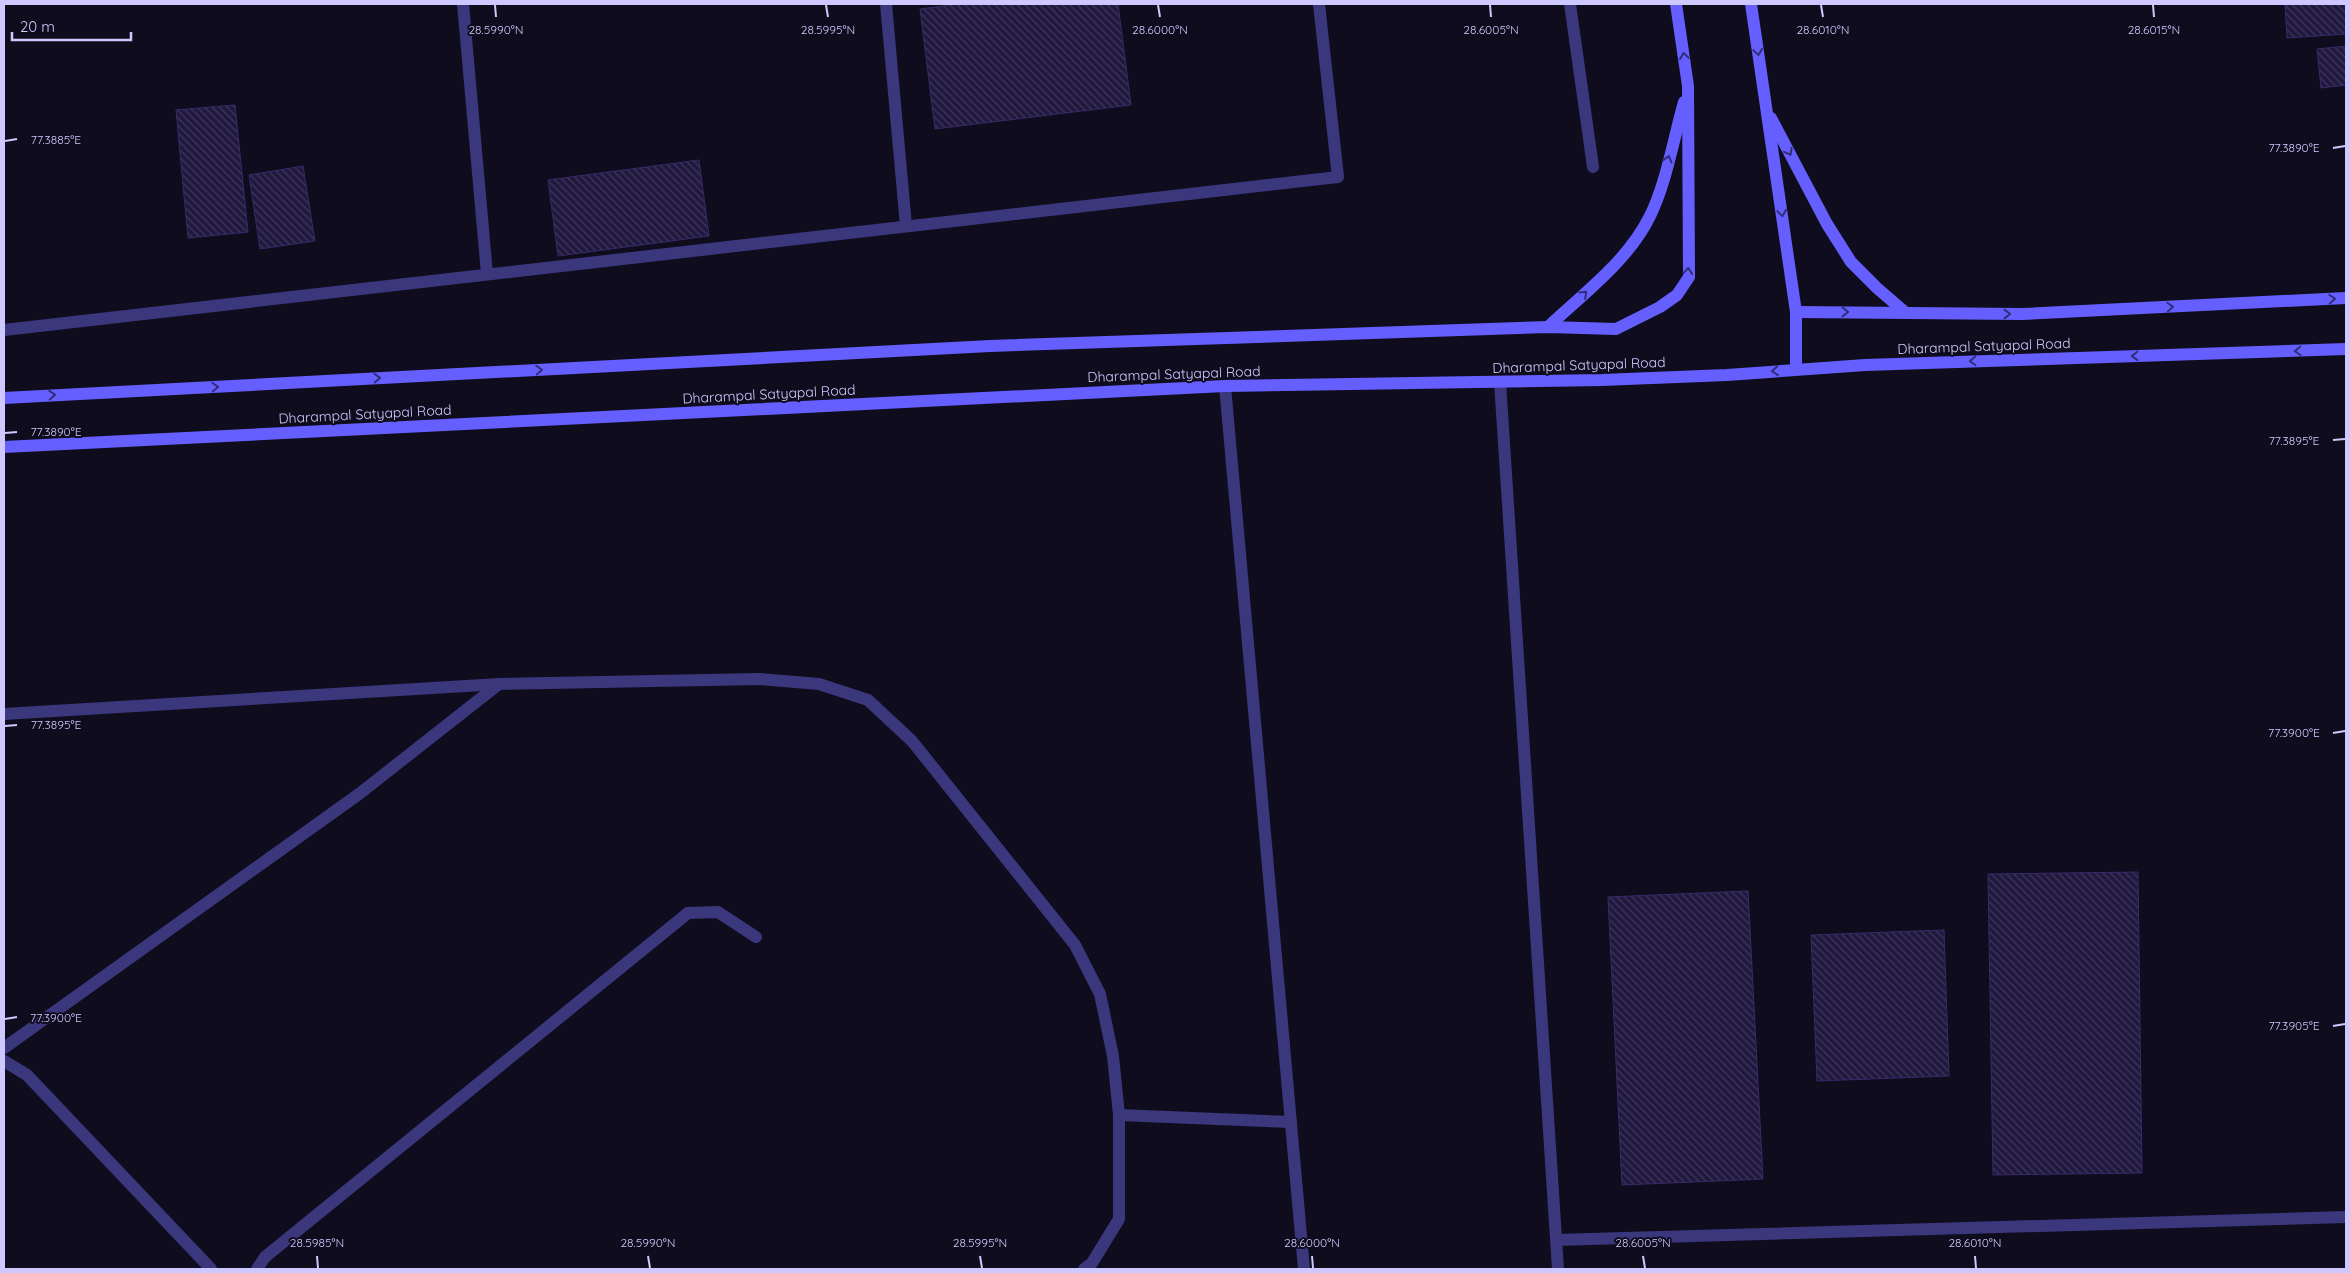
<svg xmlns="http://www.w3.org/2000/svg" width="2350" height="1273" viewBox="0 0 2350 1273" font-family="Quicksand,sans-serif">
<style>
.building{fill:url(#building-back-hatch);stroke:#372a6a}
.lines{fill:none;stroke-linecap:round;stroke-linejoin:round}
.lane{stroke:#3a377d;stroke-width:12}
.street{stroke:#3a377d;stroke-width:12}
.secondary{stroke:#665fff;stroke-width:12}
.oneway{stroke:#322d77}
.ticks{fill:none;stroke:#cfc8ff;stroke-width:2}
.labels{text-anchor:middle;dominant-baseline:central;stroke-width:4;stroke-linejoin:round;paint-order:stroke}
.street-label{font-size:14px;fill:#cfc8ff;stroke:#0f0c1d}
.ticks-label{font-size:12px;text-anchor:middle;fill:#cfc8ff;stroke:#0f0c1d;stroke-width:4;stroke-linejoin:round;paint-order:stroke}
</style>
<defs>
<pattern id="building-back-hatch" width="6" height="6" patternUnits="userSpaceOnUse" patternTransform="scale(1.25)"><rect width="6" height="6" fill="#20183e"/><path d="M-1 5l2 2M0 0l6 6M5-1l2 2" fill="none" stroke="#3f385b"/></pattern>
</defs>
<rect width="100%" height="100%" fill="#0f0c1d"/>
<!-- building -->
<g class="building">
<path d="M959,4h159l13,101 -196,24 -15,-120z"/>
<path d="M2285,4h61v30l-59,4z"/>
<path d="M2346,46v39l-25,3 -4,-39z"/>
<path d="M235,105l13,127 -60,6 -12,-128z"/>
<path d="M699,160l10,76 -151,20 -10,-76z"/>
<path d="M303,166l12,75 -55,8 -11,-74z"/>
<path d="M2138,872l4,301 -149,2 -5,-301z"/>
<path d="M1748,891l15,288 -141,6 -14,-288z"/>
<path d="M1944,930l5,146 -132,5 -6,-146z"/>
</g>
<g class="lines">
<!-- lane -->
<g class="lane">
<path d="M4,714l495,-30 261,-5 59,5 49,16 44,41 163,204 25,49 13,62 6,59v104l-27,44 -8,6"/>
<path d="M4,1048l355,-254 140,-110"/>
<path d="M4,1061l23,14 184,194"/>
<path d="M1119,1115l172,7"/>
<path d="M257,1269l8,-12 423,-344 30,-1 38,25"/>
</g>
<!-- street -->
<g class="street">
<path d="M463,4l24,270"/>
<path d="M886,4l20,222"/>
<path d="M1570,4l23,163"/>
<path d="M4,330l1334,-153 -19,-173"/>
<path d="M1500,382l58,887"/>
<path d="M1225,386l79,883"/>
<path d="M1556,1240l790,-23"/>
</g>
<!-- secondary -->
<g class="secondary">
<path d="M1751,4l45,308v57"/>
<path d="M1771,118l56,106 24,38 26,26 29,25"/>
<path d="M1796,312l226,2 324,-16"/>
<path d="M1548,327c36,-34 80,-66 102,-111 16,-32 24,-79 34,-114"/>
<path d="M4,398l986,-52 558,-19 68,2 44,-22 17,-12 12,-18 -1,-191 -12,-82"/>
<path d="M4,447l1221,-61 377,-6 125,-5 138,-10 481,-16"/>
</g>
</g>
<!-- one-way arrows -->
<defs><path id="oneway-chevron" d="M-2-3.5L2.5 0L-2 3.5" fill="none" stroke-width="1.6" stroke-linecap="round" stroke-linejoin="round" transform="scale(1.25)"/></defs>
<g class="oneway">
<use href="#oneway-chevron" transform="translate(1758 52) rotate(82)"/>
<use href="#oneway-chevron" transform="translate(1684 56) rotate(-98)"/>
<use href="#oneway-chevron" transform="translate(1789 152) rotate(62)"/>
<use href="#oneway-chevron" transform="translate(1668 159) rotate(-75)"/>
<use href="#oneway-chevron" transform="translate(1782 213) rotate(82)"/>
<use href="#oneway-chevron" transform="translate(1688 271) rotate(-85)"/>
<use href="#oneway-chevron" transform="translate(1584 294) rotate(-43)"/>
<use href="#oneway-chevron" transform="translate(2332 299) rotate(-3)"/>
<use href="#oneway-chevron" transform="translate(2170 307) rotate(-3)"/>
<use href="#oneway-chevron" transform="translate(1845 312) rotate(1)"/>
<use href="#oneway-chevron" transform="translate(2007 314)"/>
<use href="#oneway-chevron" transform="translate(2298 351) rotate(178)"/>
<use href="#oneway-chevron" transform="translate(2135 356) rotate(178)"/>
<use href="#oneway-chevron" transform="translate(1973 361) rotate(178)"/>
<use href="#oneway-chevron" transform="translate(539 370) rotate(-3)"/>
<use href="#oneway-chevron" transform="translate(1775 371) rotate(175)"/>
<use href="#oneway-chevron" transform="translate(377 378) rotate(-3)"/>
<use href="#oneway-chevron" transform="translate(215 387) rotate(-3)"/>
<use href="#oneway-chevron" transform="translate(52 395) rotate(-3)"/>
</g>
<!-- ticks -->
<path class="ticks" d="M495,5l1,12M826,5l2,12M1158,5l2,12M1490,5l1,12M1821,5l2,12M2153,5l1,12M5,141l12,-2M2333,148l12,-2M5,433l12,-1M2333,440l12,-1M5,726l12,-1M2333,733l12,-2M5,1019l12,-2M2333,1026l12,-2M317,1256l1,12M648,1256l2,12M980,1256l2,12M1312,1256l1,12M1643,1256l2,12M1975,1256l1,12"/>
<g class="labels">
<!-- street labels -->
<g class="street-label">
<text transform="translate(1984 346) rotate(-2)">Dharampal Satyapal Road</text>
<text transform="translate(1579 365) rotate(-2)">Dharampal Satyapal Road</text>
<text transform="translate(1174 374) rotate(-2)">Dharampal Satyapal Road</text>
<text transform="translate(769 394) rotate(-3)">Dharampal Satyapal Road</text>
<text transform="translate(365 414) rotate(-3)">Dharampal Satyapal Road</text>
</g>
</g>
<g class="ticks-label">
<text x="496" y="34">28.5990°N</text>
<text x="828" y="34">28.5995°N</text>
<text x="1160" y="34">28.6000°N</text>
<text x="1491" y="34">28.6005°N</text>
<text x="1823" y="34">28.6010°N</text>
<text x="2154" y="34">28.6015°N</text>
<text x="56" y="144">77.3885°E</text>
<text x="2294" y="152">77.3890°E</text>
<text x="56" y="436">77.3890°E</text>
<text x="2294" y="445">77.3895°E</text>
<text x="56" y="729">77.3895°E</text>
<text x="2294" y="737">77.3900°E</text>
<text x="56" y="1022">77.3900°E</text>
<text x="2294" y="1030">77.3905°E</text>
<text x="317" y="1247">28.5985°N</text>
<text x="648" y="1247">28.5990°N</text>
<text x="980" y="1247">28.5995°N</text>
<text x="1312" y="1247">28.6000°N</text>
<text x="1643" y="1247">28.6005°N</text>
<text x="1975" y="1247">28.6010°N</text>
</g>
<!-- border -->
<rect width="2350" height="1273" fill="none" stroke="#cfc8ff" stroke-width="10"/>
<!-- scale -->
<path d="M12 32v8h119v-8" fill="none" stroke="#cfc8ff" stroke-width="2.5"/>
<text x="20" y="32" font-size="15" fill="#cfc8ff" stroke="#0f0c1d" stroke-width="4" paint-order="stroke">20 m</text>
</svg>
